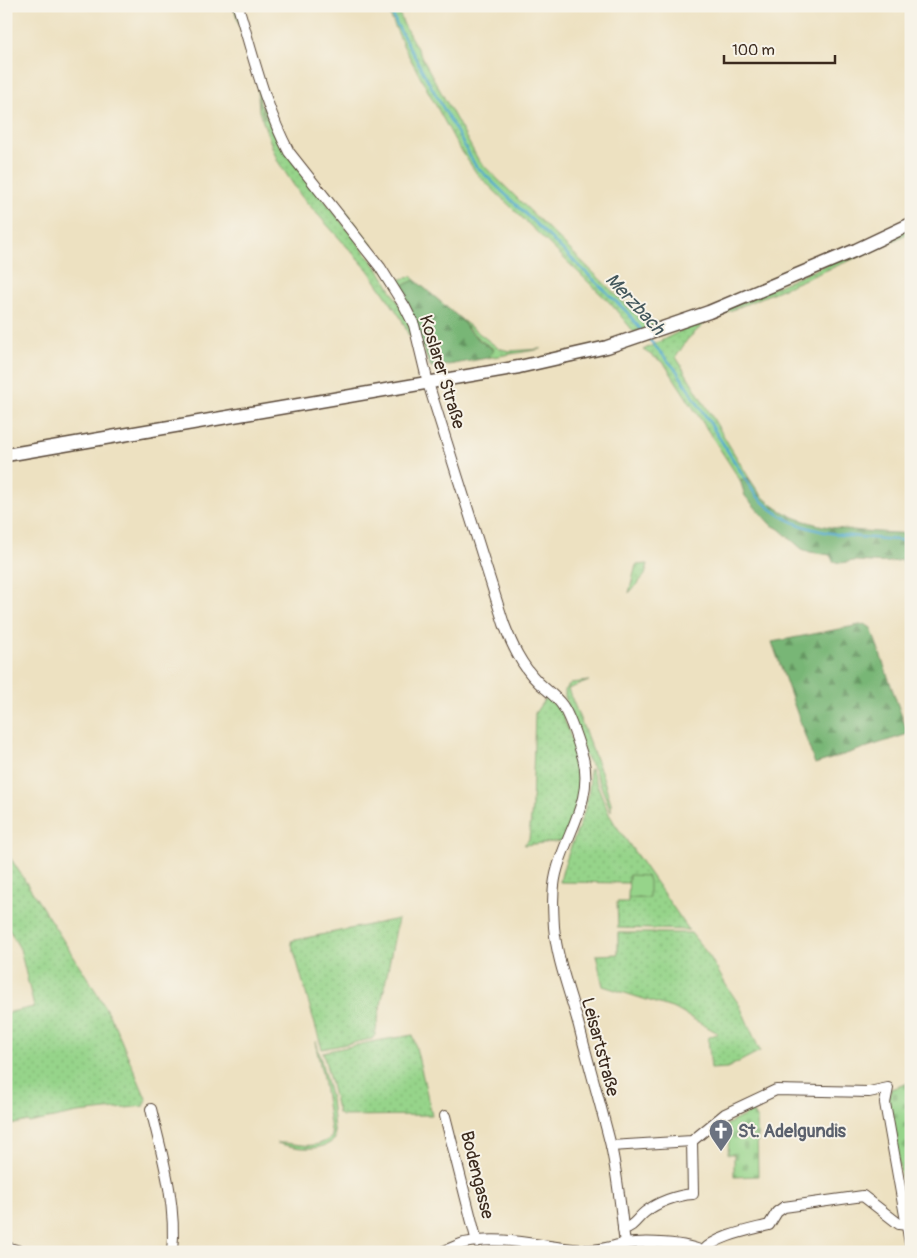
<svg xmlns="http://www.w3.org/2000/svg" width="917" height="1258" viewBox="0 0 917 1258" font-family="Pangolin,sans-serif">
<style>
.grass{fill:url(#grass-dots);stroke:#687f54}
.forest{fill:url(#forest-firs);stroke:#5a704a}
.cemetery{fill:url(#cemetery-stones);stroke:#687f54}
.garden{fill:#96d48a;stroke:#687f54}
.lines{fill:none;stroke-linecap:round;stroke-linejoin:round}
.stream{stroke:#51aace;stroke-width:2.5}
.minor-casing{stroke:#564536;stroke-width:12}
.major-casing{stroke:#564536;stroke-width:15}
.minor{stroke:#fff;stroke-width:10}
.major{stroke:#fff;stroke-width:12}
.labels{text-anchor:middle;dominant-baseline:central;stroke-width:4;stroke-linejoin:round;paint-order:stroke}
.street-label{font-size:18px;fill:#3b2a1e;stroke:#f7f3e8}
.worship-label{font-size:18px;font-weight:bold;fill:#5b616d;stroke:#f7f3e8;text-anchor:start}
.water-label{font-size:19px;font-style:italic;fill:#43575c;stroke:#f7f3e8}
</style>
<defs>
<pattern id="grass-dots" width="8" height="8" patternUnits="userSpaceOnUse" patternTransform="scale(1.25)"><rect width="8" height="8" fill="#96d48a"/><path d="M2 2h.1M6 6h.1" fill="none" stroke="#82b677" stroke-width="1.8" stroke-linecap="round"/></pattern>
<pattern id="forest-firs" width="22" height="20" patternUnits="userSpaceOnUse" patternTransform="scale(1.25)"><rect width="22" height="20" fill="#78b676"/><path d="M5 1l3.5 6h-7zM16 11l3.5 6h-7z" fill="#649460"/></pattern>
<pattern id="cemetery-stones" width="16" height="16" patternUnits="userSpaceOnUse" patternTransform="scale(1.25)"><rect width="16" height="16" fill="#96d48a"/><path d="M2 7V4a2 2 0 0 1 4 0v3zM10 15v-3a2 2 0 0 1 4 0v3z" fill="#82b677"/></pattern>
</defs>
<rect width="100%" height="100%" fill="#f7f3e8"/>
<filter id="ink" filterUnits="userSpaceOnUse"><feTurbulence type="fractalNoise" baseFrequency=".02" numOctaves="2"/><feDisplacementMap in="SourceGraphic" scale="10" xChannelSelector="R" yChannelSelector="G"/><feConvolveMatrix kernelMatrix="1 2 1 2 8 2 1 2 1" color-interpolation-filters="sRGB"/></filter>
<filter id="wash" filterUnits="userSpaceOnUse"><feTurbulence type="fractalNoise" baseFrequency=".0096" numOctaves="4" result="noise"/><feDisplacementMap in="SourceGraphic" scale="20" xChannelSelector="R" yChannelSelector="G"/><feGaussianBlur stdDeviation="1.12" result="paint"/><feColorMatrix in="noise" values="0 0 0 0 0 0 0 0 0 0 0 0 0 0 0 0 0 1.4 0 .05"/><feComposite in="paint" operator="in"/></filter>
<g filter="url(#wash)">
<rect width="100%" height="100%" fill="#ede1c1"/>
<!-- grass -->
<g class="grass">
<path d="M233,6h2l26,82 -1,13 4,17h1l-2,-10 2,-9 12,34 7,15 97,125 24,41 11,26 -2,2 -3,-7 -2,1 -8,-18 -33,-48 -67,-74 -24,-36 -18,-49 -2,-32z"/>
<path d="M386,6h10l8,19 75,136 163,159 6,2h9l3,2 -26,8 -23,-28 -134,-130 -19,-28 -54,-99z"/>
<path d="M329,190l70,90 12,-4 4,4 -18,8 -72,-95z"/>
<path d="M906,230l2,3 -24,13 -176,74 -21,20 -11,17 73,121 -9,2 -76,-117 -21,-13 71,-36z"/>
<path d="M462,320l36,28 11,3 32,-2 -54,9 7,-9c-13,-8 -24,-16 -32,-29z"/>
<path d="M648,564l-3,11 -16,18 7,-28z"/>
<path d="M589,681l-21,8 34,85 9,29v8l-17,-42 -9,-13 -20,-59v-7l6,-7z"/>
<path d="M546,697l15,14 21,56 -3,33 -16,41 -39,4 5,-6 3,-34 3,-92z"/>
<path d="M591,769l18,45 6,10 74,106 -71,-2 -1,-26h11v-4h20l-19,-23 -1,8 -68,-1c7,-37 34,-75 29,-112z"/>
<path d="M6,851l91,142 18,33 27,63 5,12 -3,5 -66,7 -49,10 -1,-2 -22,5v-113l28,-6 -14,-58 -14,-25z"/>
<path d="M398,919l-23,116 -3,4 -50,10 -31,-108z"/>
<path d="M618,933h73l19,24 16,28 14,21 20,45 -33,17 -16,1 -3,-31 10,-5 -43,-24 -72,-23 -7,-31 22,-1z"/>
<path d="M413,1035l19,80 -90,1 -4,-3 -15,-61 53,-11z"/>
<path d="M316,1041l15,58 4,40c-14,14 -41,9 -58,4 21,-1 35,9 55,-6l-9,-59 -8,-36z"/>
</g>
<!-- forest -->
<g class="forest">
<path d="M415,280l47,40 6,10 11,10 15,10 -7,8 -55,10 -2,-2 -33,-78z"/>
<path d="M749,478c5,7 9,14 14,19 37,36 99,33 148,37v30l-8,-2 -2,-2c-15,4 -29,2 -45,1 -10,0 -13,4 -23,0l-3,-6 -20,-3 -8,-3 -23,-20 -9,-5 -25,-28 -5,-16z"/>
<path d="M865,624l6,4 37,106 -93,30 -43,-122z"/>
</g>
<!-- cemetery -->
<g class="cemetery">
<path d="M911,1082v147l-24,-127 4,-13z"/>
<path d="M752,1112l5,7 1,57 -24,1v-23h-6l1,-19 -3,-10z"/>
</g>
<!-- garden -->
<path class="garden" d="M629,875l18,1 2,5v17h-21z"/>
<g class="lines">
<!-- stream -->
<g class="stream">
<path d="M390,6l6,17 79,142 152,147 15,19"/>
<path d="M647,337l30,34 76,120c37,48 103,45 158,50"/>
</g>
</g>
</g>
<g filter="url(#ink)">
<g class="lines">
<defs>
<g id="minor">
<path d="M238,6c15,49 27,101 51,146l91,115 25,40 9,18 14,58 76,241c8,21 17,41 34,58 8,8 18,14 24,23 8,11 17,40 21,53 11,43 -18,76 -27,116 -4,17 -3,35 -2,53 3,34 16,65 25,99 10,40 22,80 32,120 7,32 10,65 14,98"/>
<path d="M151,1109c11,46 26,95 21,143"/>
<path d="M445,1116l32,126"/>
<path d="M611,1146l81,-5 33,-27 51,-24 93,2 19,-4 -3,15 26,146"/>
<path d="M623,1229c11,-2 14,-11 22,-17 13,-10 32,-17 48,-18l-1,-53"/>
<path d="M6,1247l17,5"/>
<path d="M703,1251c13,-15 47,-21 66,-26l8,-13 7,-5 79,-11 36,28 8,1"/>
<path d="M442,1252c7,-3 15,-7 22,-9 42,-9 84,6 126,7 12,0 23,-4 34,-6 20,-3 62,-2 80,8"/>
</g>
<path id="major" d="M6,455l513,-88 88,-20 102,-35 147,-62 55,-26"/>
</defs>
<!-- minor casing -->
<use href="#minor" class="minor-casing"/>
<!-- major casing -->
<use href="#major" class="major-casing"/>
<!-- minor -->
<use href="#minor" class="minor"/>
<!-- major -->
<use href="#major" class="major"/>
</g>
</g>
<!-- icons -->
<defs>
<symbol id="church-pin" viewBox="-11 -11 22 30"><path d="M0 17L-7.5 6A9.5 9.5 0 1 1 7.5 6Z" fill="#6b7280" stroke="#f7f3e8"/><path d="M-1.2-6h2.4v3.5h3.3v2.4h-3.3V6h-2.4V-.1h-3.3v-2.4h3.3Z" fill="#fff"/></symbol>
</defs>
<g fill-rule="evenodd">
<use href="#church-pin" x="707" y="1117" width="28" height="38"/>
</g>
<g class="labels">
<!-- street labels -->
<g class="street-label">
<text transform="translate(442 372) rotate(73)">Koslarer Straße</text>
<text transform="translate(600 1047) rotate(75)">Leisartstraße</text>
<text transform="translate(477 1175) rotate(76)">Bodengasse</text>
</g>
<!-- worship labels -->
<g class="worship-label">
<text x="738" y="1131">St. Adelgundis</text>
</g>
<!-- water labels -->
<g class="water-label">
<text transform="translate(635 304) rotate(47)">Merzbach</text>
</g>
</g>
<!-- margin -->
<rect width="917" height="1258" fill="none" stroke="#f7f3e8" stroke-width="25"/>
<!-- scale -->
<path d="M724 55v8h111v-8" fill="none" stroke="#3b2a1e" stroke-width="2.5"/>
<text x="732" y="55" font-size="15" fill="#3b2a1e" stroke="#f7f3e8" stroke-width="4" paint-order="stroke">100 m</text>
</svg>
